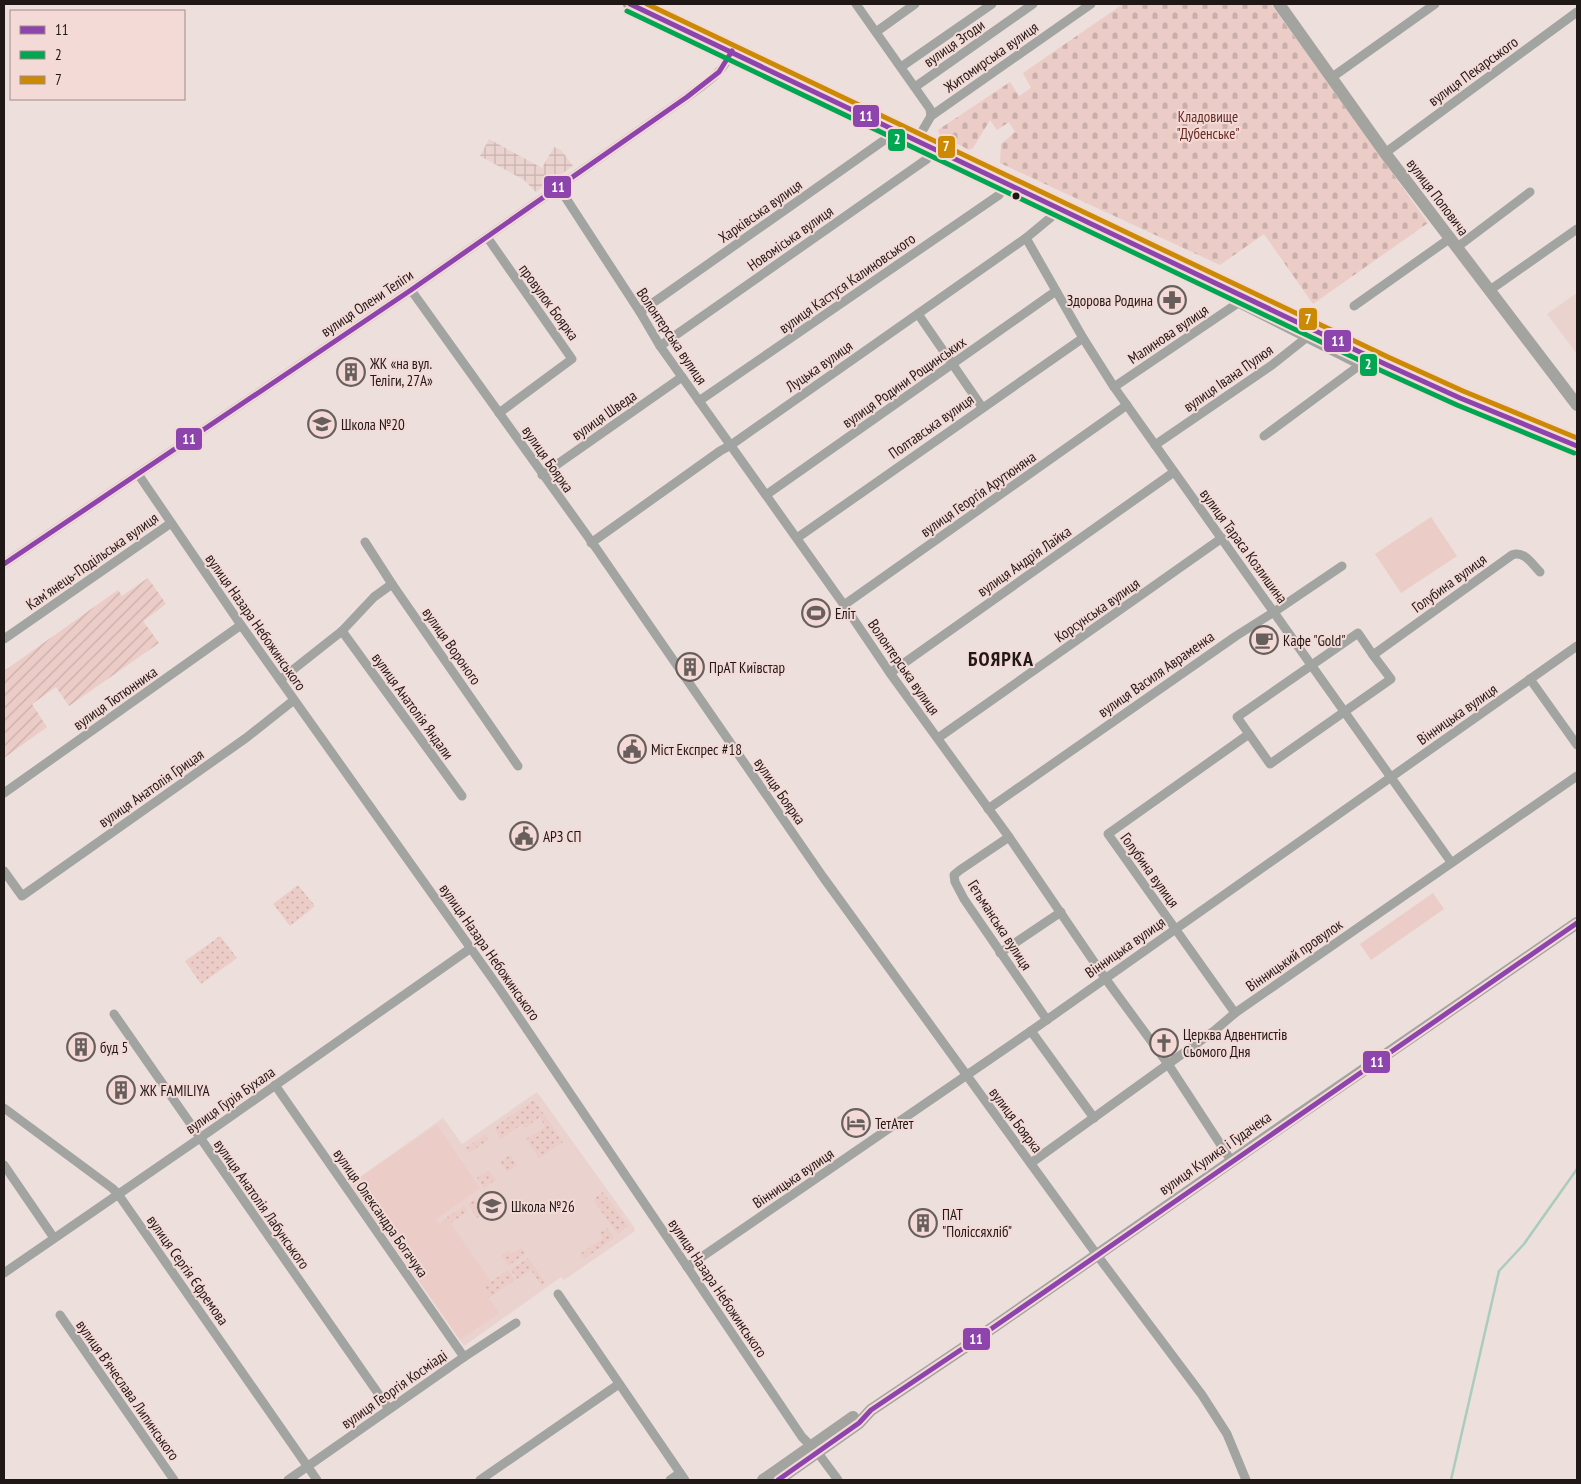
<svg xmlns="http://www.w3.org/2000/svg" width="1581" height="1484" viewBox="0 0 1581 1484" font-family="'PT Sans Narrow',sans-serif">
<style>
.built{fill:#ead2ce}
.industrial{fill:url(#industrial-grid)}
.grass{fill:url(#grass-dots)}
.cemetery{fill:url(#cemetery-stones)}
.park{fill:#ecccc7}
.garden{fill:url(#garden-furrows)}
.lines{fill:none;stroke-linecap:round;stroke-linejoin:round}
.stream{stroke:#aaccbe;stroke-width:2.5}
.street{stroke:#a2a4a1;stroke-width:9}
.secondary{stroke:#a3a4a0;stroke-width:12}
.primary{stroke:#a7a6a3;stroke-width:14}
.bus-1-casing{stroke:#f3dad6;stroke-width:9}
.bus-2-casing{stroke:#f3dad6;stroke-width:9}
.bus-3-casing{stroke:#f3dad6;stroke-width:9}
.bus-1{stroke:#8e44ad;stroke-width:5}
.bus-2{stroke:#00a651;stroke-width:5}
.bus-3{stroke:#cc8a04;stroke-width:5}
.bus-dot{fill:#201816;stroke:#f3dad6;stroke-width:2}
.labels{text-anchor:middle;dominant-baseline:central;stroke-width:4;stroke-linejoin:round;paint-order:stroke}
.street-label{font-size:15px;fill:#201816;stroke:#f3dad6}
.park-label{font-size:15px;fill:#692a23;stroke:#f3dad6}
.poi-label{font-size:15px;fill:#201816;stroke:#f3dad6;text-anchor:start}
.district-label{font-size:20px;font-weight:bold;letter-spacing:1px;fill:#201816;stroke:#f3dad6}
.line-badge{stroke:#f3dad6;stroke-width:2}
.badge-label{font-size:14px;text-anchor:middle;font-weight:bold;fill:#fff}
</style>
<defs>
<pattern id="industrial-grid" width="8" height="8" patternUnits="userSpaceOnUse" patternTransform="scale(1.25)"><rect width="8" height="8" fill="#ead2ce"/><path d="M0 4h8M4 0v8" fill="none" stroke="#c8b4b0"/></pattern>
<pattern id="grass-dots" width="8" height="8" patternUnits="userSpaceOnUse" patternTransform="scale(1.25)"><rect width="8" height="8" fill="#ecccc7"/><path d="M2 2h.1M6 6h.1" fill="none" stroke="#caaeaa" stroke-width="1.8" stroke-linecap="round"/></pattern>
<pattern id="cemetery-stones" width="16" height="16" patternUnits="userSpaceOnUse" patternTransform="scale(1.25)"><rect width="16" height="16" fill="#ecccc7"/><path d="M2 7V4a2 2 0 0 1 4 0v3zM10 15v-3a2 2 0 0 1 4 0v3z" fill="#caaeaa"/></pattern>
<pattern id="garden-furrows" width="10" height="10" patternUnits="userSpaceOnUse" patternTransform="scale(1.25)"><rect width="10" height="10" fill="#ecccc7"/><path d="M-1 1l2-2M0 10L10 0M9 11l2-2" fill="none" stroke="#caaeaa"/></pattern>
</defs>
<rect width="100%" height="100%" fill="#eddfdc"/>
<!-- built -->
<g class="built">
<path d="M1577,293v61l-30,-40z"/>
<path d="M537,1092l97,135 1,4 -71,49 -3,-3 -97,69 -114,-162 93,-66 19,26z"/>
</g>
<!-- industrial -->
<path class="industrial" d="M489,139l53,29 12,-21 7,3 12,16 -37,26 -12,-12 -44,-24z"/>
<!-- grass -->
<g class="grass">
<path d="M298,885l17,21 -25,20 -17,-22z"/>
<path d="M220,936l17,22 -36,26 -16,-23z"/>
<path d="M534,1100l29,42 -24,16 -13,-19 19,-12 -5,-10 -15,11 -3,-4 -22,16 -4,-10v-4z"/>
<path d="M485,1135l3,5 -19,13 -3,-5z"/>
<path d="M510,1155l7,10 -10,7 -7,-10z"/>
<path d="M489,1170l7,10 -12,8 -7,-10z"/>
<path d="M603,1192l25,34 -10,8 -25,-34z"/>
<path d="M475,1199l10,13 -8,6 -9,-14z"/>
<path d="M464,1206l4,5 -17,12 -4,-6z"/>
<path d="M608,1228l6,10 -30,21 -4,-5 23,-16 -3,-5z"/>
<path d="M521,1248l4,6 -17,12 -7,-11 8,-5 3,4z"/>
<path d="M528,1258l17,24 -4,3 -10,-15 -14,9 -6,-9z"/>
<path d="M508,1270l7,10 -26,18 -7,-10z"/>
</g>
<!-- cemetery -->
<path class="cemetery" d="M1123,4h148l157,219 -115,81 -49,-70 -44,31 -220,-102 1,-19 14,-12 -6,-10 -12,8 -7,-10 -17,28 -4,2 -30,-16 -1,-4 72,-48 9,14 12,-8 -8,-15z"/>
<!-- park -->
<g class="park">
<path d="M1431,517l26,39 -56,37 -26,-39z"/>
<path d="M1433,893l11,16 -73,51 -11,-16z"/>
<path d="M437,1125l43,63 -45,32 3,4 9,-6 44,64 -9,7 17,24 -39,27 -108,-157z"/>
</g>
<!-- garden -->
<path class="garden" d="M148,578l18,26 -23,17 16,22 -90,63 -13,-19 -24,17 15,23 -43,31v-87l114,-81 4,6z"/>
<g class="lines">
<!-- stream -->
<path class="stream" d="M1451,1480l48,-209 25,-27 53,-75"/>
<!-- street -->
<g class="street">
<path d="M856,4l74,105 1,7 -14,24"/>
<path d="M876,32l39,-28"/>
<path d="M901,67l91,-63"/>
<path d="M1331,78l104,-74"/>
<path d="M915,87l118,-83"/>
<path d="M931,116l160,-112"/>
<path d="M1385,153l192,-141"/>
<path d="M558,186l82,126 20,34 184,259 46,68 119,164 96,141 63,86 64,98"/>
<path d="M487,237l85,122 -73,54"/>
<path d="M1026,238l57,100 31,49 337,475"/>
<path d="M1456,248l74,-56"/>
<path d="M411,290l185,258 227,329 274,378 105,140 25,39 19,46"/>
<path d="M1490,290l87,-61"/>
<path d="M1354,306l95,-67"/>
<path d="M640,312l243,-171 12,-11"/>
<path d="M918,314l64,93"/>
<path d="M660,346l267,-187 5,-11"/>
<path d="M1114,387l124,-84 122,62 -96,71"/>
<path d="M699,401l300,-206 7,-12"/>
<path d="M1155,445l117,-80 39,-31"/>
<path d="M138,474l103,151 258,363 303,449 16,16 20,27"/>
<path d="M542,475l140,-98"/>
<path d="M766,495l290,-204"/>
<path d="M797,538l286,-200"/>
<path d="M365,542l27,42 126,182"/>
<path d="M591,543l129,-92 11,-6 295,-207 35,-29"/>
<path d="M4,564l407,-274 276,-193c20,-15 35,-23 45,-46"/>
<path d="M844,605l283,-200"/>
<path d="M342,631l120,165"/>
<path d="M4,639l167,-116"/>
<path d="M890,673l284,-201"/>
<path d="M1530,679l47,66"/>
<path d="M280,680l62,-49 32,-34 18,-13"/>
<path d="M1249,734l21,30 121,-85 -18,-24"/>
<path d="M938,738l284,-200"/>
<path d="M4,793l237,-168"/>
<path d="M988,809l248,-173 38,-24 68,-46"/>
<path d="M1009,837l-49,33 -6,5 1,7 9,17 83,121"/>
<path d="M4,871l18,25 224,-158 48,-38"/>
<path d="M1000,953l61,-41"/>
<path d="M1235,1013l-127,-179 141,-100 -12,-17 121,-84 15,22 139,-100c12,-5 20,9 28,17"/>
<path d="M114,1014l275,395"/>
<path d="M1031,1031l63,87"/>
<path d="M275,1085l189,272"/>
<path d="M4,1108l108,80 6,6 199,286"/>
<path d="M1031,1163l183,-132 21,-18 342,-237"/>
<path d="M4,1165l50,73"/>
<path d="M687,1267l344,-236 546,-385"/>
<path d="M4,1273l196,-135 271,-190"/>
<path d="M558,1294l127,186"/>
<path d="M60,1315l114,165"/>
<path d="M288,1480l176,-123 52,-34"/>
<path d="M480,1480l139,-96"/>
<path d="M670,1480l10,-7"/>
</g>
<!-- secondary -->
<g class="secondary">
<path d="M1279,4l106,149 192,252"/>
<path d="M763,1480l90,-63"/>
<path d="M778,1480l81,-57 12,-13 91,-61 326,-227 289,-199"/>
</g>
<!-- primary -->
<path class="primary" d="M630,4c253,117 503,241 755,360l75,34 117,48"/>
<defs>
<g id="bus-1">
<path d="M630,4l755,360 75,34 117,48"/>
<path d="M4,564l407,-274 276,-193 32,-25 13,-21"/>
<path d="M778,1480l81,-57 12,-13 91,-61 615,-426"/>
</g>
<path id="bus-2" d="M627,11l755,360 75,34 117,48"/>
<path id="bus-3" d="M647,4l741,353 75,34 114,47"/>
</defs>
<!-- bus-1 casing -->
<use href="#bus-1" class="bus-1-casing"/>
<!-- bus-2 casing -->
<use href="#bus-2" class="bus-2-casing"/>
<!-- bus-3 casing -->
<use href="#bus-3" class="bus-3-casing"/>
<!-- bus-1 -->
<use href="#bus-1" class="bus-1"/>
<!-- bus-2 -->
<use href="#bus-2" class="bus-2"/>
<!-- bus-3 -->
<use href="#bus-3" class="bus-3"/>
</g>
<!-- icons -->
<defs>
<symbol id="pharmacy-ring" viewBox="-11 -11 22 22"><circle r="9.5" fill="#f3dad6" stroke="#685e5b" stroke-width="1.5"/><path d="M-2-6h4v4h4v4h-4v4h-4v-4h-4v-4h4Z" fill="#685e5b"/></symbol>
<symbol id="building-ring" viewBox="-11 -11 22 22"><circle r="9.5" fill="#f3dad6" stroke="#685e5b" stroke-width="1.5"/><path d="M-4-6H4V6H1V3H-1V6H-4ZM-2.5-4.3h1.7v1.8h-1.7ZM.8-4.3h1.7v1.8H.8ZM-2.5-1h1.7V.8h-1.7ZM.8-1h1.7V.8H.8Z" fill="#685e5b"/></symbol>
<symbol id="school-ring" viewBox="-11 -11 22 22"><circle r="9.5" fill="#f3dad6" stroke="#685e5b" stroke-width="1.5"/><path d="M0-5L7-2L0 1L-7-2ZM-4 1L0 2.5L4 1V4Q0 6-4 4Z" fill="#685e5b"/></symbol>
<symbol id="stadium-ring" viewBox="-11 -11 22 22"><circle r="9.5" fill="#f3dad6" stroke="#685e5b" stroke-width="1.5"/><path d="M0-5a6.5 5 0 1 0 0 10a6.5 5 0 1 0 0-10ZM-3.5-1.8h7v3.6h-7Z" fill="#685e5b"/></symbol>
<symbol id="cafe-ring" viewBox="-11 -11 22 22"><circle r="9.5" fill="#f3dad6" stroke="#685e5b" stroke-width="1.5"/><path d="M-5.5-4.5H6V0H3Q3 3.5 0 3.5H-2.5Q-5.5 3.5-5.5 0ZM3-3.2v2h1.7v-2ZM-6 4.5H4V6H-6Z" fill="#685e5b"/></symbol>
<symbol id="civic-ring" viewBox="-11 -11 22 22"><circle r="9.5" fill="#f3dad6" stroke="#685e5b" stroke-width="1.5"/><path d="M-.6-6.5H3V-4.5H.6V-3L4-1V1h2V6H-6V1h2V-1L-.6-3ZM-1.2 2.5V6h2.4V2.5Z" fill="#685e5b"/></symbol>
<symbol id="church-ring" viewBox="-11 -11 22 22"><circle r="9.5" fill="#f3dad6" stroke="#685e5b" stroke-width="1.5"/><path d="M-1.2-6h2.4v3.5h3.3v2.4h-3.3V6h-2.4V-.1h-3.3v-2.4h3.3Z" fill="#685e5b"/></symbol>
<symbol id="hotel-ring" viewBox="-11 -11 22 22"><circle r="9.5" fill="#f3dad6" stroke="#685e5b" stroke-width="1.5"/><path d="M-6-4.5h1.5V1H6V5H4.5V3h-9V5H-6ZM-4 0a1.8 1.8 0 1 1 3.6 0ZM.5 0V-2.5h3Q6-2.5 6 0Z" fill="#685e5b"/></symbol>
</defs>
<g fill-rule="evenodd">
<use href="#pharmacy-ring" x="1156" y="284" width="32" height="32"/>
<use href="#building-ring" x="335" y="356" width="32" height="32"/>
<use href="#school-ring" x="306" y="408" width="32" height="32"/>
<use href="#stadium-ring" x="800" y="597" width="32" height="32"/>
<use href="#cafe-ring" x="1248" y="624" width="32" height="32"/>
<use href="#building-ring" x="674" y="651" width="32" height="32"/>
<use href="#civic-ring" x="616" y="733" width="32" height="32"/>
<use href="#civic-ring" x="508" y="820" width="32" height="32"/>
<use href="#church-ring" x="1148" y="1027" width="32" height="32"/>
<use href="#building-ring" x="65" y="1031" width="32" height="32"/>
<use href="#building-ring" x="105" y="1074" width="32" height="32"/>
<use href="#hotel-ring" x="840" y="1107" width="32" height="32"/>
<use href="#school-ring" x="476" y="1190" width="32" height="32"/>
<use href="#building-ring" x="907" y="1207" width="32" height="32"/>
</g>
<!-- markers -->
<circle class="bus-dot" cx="1016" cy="196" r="4.5"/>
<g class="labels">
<!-- street labels -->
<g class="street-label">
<text transform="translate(954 43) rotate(-35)">вулиця Згоди</text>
<text transform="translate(991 57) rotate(-35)">Житомирська вулиця</text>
<text transform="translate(1473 71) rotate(-36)">вулиця Пекарського</text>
<text transform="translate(1438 197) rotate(53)">вулиця Поповича</text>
<text transform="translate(760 211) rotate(-35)">Харківська вулиця</text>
<text transform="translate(790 238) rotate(-35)">Новоміська вулиця</text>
<text transform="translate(847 283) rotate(-35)">вулиця Кастуся Калиновського</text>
<text transform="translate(549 302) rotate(54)">провулок Боярка</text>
<text transform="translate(367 303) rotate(-34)">вулиця Олени Теліги</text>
<text transform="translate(1168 334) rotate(-34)">Малинова вулиця</text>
<text transform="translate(672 336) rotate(56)">Волонтерська вулиця</text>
<text transform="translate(819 366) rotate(-35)">Луцька вулиця</text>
<text transform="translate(1228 378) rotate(-35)">вулиця Івана Пулюя</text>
<text transform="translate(904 382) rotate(-35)">вулиця Родини Рощинських</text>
<text transform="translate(604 415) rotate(-35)">вулиця Шведа</text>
<text transform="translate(931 426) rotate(-35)">Полтавська вулиця</text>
<text transform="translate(548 459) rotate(55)">вулиця Боярка</text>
<text transform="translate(978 494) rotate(-35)">вулиця Георгія Арутюняна</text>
<text transform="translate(1244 546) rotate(54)">вулиця Тараса Козлишина</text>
<text transform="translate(92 561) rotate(-35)">Камʼянець-Подільська вулиця</text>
<text transform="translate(1024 561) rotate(-35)">вулиця Андрія Лайка</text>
<text transform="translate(1449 583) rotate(-36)">Голубина вулиця</text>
<text transform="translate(1097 610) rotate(-35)">Корсунська вулиця</text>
<text transform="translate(256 622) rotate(55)">вулиця Назара Небожинського</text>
<text transform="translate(452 646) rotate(55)">вулиця Вороного</text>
<text transform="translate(904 667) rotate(55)">Волонтерська вулиця</text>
<text transform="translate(1156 674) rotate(-35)">вулиця Василя Авраменка</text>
<text transform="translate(115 698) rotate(-35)">вулиця Тютюнника</text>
<text transform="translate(413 706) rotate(54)">вулиця Анатолія Яндали</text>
<text transform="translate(1457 714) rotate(-35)">Вінницька вулиця</text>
<text transform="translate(151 788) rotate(-35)">вулиця Анатолія Грицая</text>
<text transform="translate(780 791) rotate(55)">вулиця Боярка</text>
<text transform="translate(1150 870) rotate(54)">Голубина вулиця</text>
<text transform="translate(1000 925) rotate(57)">Гетьманська вулиця</text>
<text transform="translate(1125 947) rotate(-35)">Вінницька вулиця</text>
<text transform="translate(490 952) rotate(55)">вулиця Назара Небожинського</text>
<text transform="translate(1294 955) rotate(-35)">Вінницький провулок</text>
<text transform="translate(230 1100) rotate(-35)">вулиця Гурія Бухала</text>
<text transform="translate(1016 1120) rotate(53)">вулиця Боярка</text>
<text transform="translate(1215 1153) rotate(-35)">вулиця Кулика і Гудачека</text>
<text transform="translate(793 1178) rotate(-34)">Вінницька вулиця</text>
<text transform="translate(262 1204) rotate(55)">вулиця Анатолія Лабунського</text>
<text transform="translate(381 1213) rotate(55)">вулиця Олександра Богачука</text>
<text transform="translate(188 1270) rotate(55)">вулиця Сергія Єфремова</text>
<text transform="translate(718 1288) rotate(56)">вулиця Назара Небожинського</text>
<text transform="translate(394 1389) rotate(-35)">вулиця Георгія Косміаді</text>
<text transform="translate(128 1390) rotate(55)">вулиця Вʼячеслава Липинського</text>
</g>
<!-- park labels -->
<g class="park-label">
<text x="1208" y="116">Кладовище<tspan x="1208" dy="17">"Дубенське"</tspan></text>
</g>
<!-- poi labels -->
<g class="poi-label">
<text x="1153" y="300" text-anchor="end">Здорова Родина</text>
<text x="370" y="363">ЖК «на вул.<tspan x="370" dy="17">Теліги, 27А»</tspan></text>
<text x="341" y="424">Школа №20</text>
<text x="835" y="613">Еліт</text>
<text x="1283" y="640">Кафе "Gold"</text>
<text x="709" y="667">ПрАТ Київстар</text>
<text x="651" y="749">Міст Експрес #18</text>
<text x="543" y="836">АРЗ СП</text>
<text x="1183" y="1034">Церква Адвентистів<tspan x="1183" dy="17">Сьомого Дня</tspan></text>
<text x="100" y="1047">буд 5</text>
<text x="140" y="1090">ЖК FAMILIYA</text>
<text x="875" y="1123">ТетАтет</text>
<text x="511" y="1206">Школа №26</text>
<text x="942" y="1214">ПАТ<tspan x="942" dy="17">"Поліссяхліб"</tspan></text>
</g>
<!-- district labels -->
<g class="district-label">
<text x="1001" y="659">БОЯРКА</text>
</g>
</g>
<g class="line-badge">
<rect x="852" y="104" width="28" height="24" rx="5" fill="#8e44ad"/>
<rect x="887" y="128" width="19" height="24" rx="5" fill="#00a651"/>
<rect x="937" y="135" width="19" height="24" rx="5" fill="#cc8a04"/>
<rect x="543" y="175" width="29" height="24" rx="5" fill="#8e44ad"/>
<rect x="1298" y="307" width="20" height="24" rx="5" fill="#cc8a04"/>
<rect x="1323" y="329" width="29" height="24" rx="5" fill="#8e44ad"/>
<rect x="1359" y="353" width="19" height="24" rx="5" fill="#00a651"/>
<rect x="175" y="427" width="28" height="24" rx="5" fill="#8e44ad"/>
<rect x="1362" y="1050" width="29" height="24" rx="5" fill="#8e44ad"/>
<rect x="962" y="1327" width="29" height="24" rx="5" fill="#8e44ad"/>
</g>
<g class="badge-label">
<text x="866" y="121">11</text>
<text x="897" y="144">2</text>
<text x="946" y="151">7</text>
<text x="558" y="192">11</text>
<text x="1308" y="324">7</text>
<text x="1338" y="346">11</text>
<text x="1368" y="369">2</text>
<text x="189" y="444">11</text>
<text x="1377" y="1067">11</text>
<text x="976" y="1344">11</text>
</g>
<!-- border -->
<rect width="1581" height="1484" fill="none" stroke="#201816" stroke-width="10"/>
<!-- legend -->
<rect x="10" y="10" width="175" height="90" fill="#f3dad6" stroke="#9f8c89"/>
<rect x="20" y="26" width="25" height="8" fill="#8e44ad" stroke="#9f8c89"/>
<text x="55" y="35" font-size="15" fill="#201816">11</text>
<rect x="20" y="51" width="25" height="8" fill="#00a651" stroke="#9f8c89"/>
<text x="55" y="60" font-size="15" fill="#201816">2</text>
<rect x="20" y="76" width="25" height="8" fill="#cc8a04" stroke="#9f8c89"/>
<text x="55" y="85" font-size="15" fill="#201816">7</text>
</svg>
